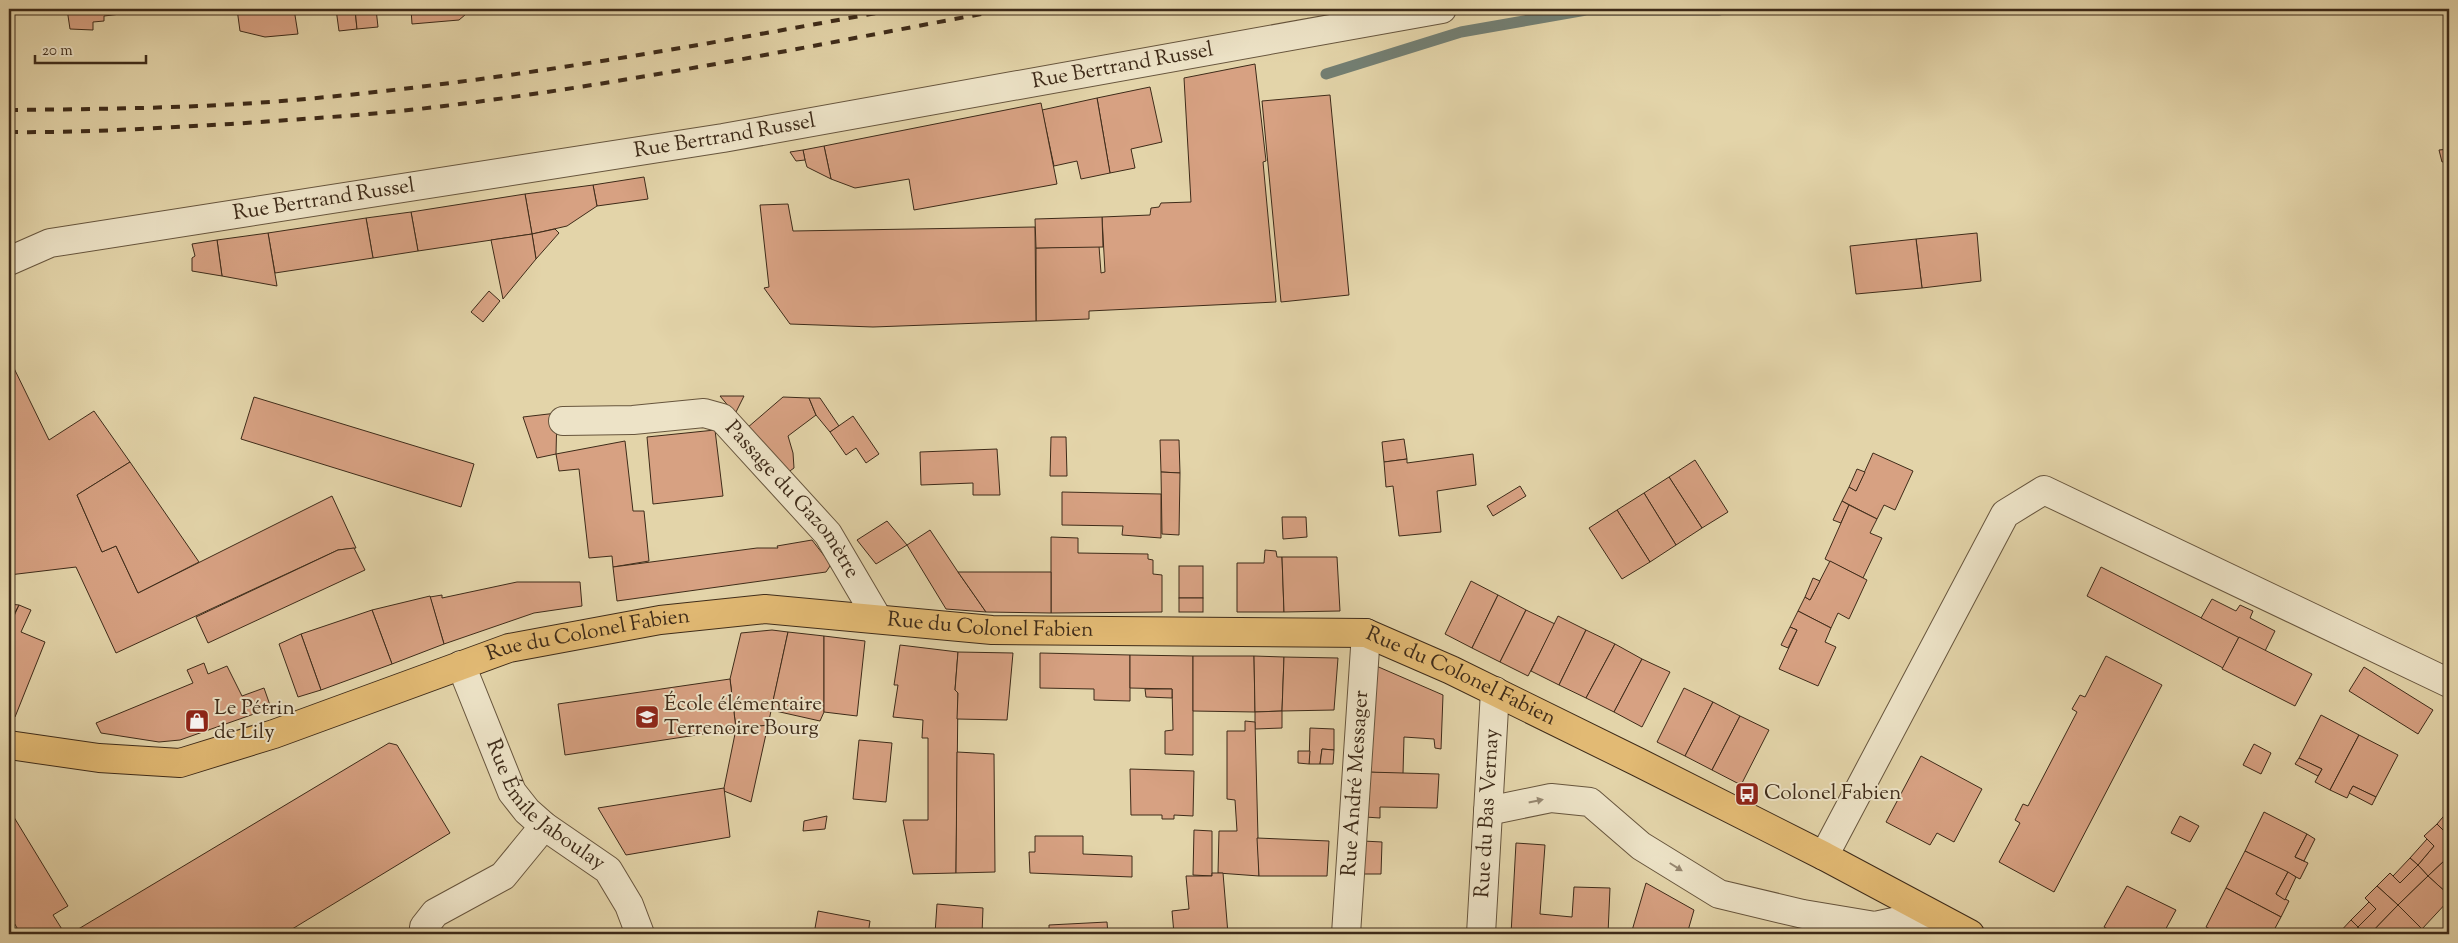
<svg xmlns="http://www.w3.org/2000/svg" width="2458" height="943" viewBox="0 0 2458 943" font-family="'Sorts Mill Goudy',serif">
<style>
.lines{fill:none;stroke-linecap:round;stroke-linejoin:round}
.stream{stroke:#737f73;stroke-width:11}
.building{fill:#d7a182;stroke:#3e2b19}
.minor-casing{stroke:#67553d;stroke-width:30}
.major-casing{stroke:#3e2b19;stroke-width:30}
.minor{stroke:#ede3c7;stroke-width:28}
.major{stroke:#e2ba74;stroke-width:28}
.rail{stroke:#3e2b19;stroke-width:4;stroke-dasharray:9 9;stroke-linecap:butt}
.oneway{fill:#968770}
.labels{text-anchor:middle;dominant-baseline:central;stroke-width:4;stroke-linejoin:round;paint-order:stroke}
.street-label{font-size:21px;fill:#3e2b19;stroke:#ede3c7}
.poi-label{font-size:21px;fill:#3e2b19;stroke:#ede3c7;text-anchor:start}
</style>
<rect width="100%" height="100%" fill="#e3d4a9"/>
<filter id="stains"><feTurbulence type="fractalNoise" baseFrequency=".004" numOctaves="4"/><feColorMatrix values="0 0 0 0 .2 0 0 0 0 .09 0 0 0 0 .02 0 0 0 .5 -.17"/></filter>
<radialGradient id="worn" r=".72"><stop offset=".6" stop-color="#630" stop-opacity="0"/><stop offset="1" stop-color="#630" stop-opacity=".3"/></radialGradient>
<g class="lines">
<!-- stream -->
<path class="stream" d="M1326,74l135,-42 125,-22h133"/>
</g>
<!-- building -->
<g class="building">
<path d="M67,9h87v1l-50,6v5l-11,1v8l-23,-1z"/>
<path d="M237,9h57l4,25 -33,3 -25,-6z"/>
<path d="M336,9h19l2,20 -18,2z"/>
<path d="M355,9h21l2,18 -21,2z"/>
<path d="M411,9h61l-13,11 -47,4z"/>
<path d="M1255,64l11,97 -3,1 13,140 -187,9v8l-53,2v-73l63,-2 2,27 4,-1 -3,-55 48,-2 1,-7 8,-1 2,-4 30,-1 -7,-124z"/>
<path d="M1150,87l12,55 -31,7 4,19 -25,5 -13,-75z"/>
<path d="M1330,95l19,200 -68,7 -19,-201z"/>
<path d="M1097,98l13,75 -29,6 -4,-18 -23,5 -12,-56z"/>
<path d="M1041,103l16,81 -143,26 -5,-31 -54,9 -24,-9 -7,-33z"/>
<path d="M824,146l7,33 -24,-12 -2,-7 -2,-10z"/>
<path d="M2449,149v12l-7,1 -3,-12z"/>
<path d="M803,150l2,10 -9,1 -6,-9z"/>
<path d="M644,177l4,22 -51,7 -4,-21z"/>
<path d="M593,185l4,21 -30,20 -35,8 -7,-40z"/>
<path d="M525,194l7,40 -114,17 -7,-39z"/>
<path d="M788,204l5,27 242,-4 1,94 -163,6 -83,-3 -26,-36 5,-1 -9,-82z"/>
<path d="M411,212l7,39 -45,7 -7,-40z"/>
<path d="M1102,217l1,30 -67,1 -1,-29z"/>
<path d="M366,218l7,40 -98,15 -7,-40z"/>
<path d="M555,229l4,4 -23,26 -4,-25z"/>
<path d="M268,233l9,53 -55,-10 -5,-36z"/>
<path d="M1977,233l4,48 -59,7 -6,-49z"/>
<path d="M532,234l4,25 -33,40 -12,-59z"/>
<path d="M1916,239l6,49 -66,6 -6,-48z"/>
<path d="M217,240l5,36 -30,-5v-13l3,-2 -3,-12z"/>
<path d="M489,291l11,10 -17,21 -12,-10z"/>
<path d="M9,358l40,82 45,-29 36,51 -53,33 25,57 14,-6 22,47 194,-97 24,52 -18,2 -222,103 -40,-86 -67,8z"/>
<path d="M720,396h24l-9,18z"/>
<path d="M254,397l220,67 -13,43 -220,-68z"/>
<path d="M783,397l26,1 7,17 -28,21 5,17 1,15 -7,5 -40,-45z"/>
<path d="M809,398h11l19,28 -9,6 -14,-17z"/>
<path d="M557,413l-1,41 -19,4 -14,-41z"/>
<path d="M853,416l26,38 -13,9 -10,-15 -10,7 -16,-23z"/>
<path d="M715,430l8,66 -70,8 -6,-67z"/>
<path d="M1051,437h15l1,39h-17z"/>
<path d="M1404,439l3,20 -23,3 -2,-20z"/>
<path d="M1160,440h19l1,33 -19,-1z"/>
<path d="M625,441l8,70h11l5,50 -36,6 -1,-11 -23,2 -10,-89 -20,2 -3,-17z"/>
<path d="M997,449l3,46h-27v-12l-52,2 -1,-33z"/>
<path d="M1873,453l40,18 -18,39 -11,-5 -7,14 -35,-18 7,-14 7,4z"/>
<path d="M1473,454l3,31 -39,6 4,41 -42,4 -6,-50 -7,1 -2,-25 23,-3v4z"/>
<path d="M1695,460l33,52 -26,16 -33,-51z"/>
<path d="M130,462l69,100 -61,31 -22,-47 -14,6 -25,-57z"/>
<path d="M1857,469l8,3 -9,19 -7,-4z"/>
<path d="M1161,472l19,1 -1,62 -17,-1z"/>
<path d="M1669,477l33,51 -26,17 -32,-52z"/>
<path d="M1520,486l6,10 -33,20 -6,-10z"/>
<path d="M1062,492l99,2v44l-39,-3 1,-9 -61,-1z"/>
<path d="M1644,493l32,52 -26,17 -33,-52z"/>
<path d="M1842,501l7,4 -8,18 -8,-3z"/>
<path d="M1849,505l28,14 -7,14 12,5 -19,40 -38,-19z"/>
<path d="M1617,510l33,52 -28,17 -33,-51z"/>
<path d="M1282,517h24l1,20 -24,2z"/>
<path d="M887,521l20,24 -31,19 -19,-24z"/>
<path d="M930,530l28,42 28,40 -40,-3 -39,-64z"/>
<path d="M1051,537l27,1v15l70,1v5l5,1v14l9,1v37l-111,1z"/>
<path d="M812,540l17,22 1,4 -4,6 -209,29 -4,-34 144,-19h21l-1,-2z"/>
<path d="M354,548l11,22 -157,73 -12,-26 142,-67z"/>
<path d="M1265,550l11,1 1,6h5l2,55h-47v-49h27z"/>
<path d="M1282,557h55l3,54 -56,1z"/>
<path d="M1830,561l37,19 -18,39 -11,-6 -7,15 -33,-17 7,-14 5,3z"/>
<rect x="1179" y="566" width="24" height="32"/>
<path d="M2101,567l138,70 -16,31 -136,-72z"/>
<path d="M958,572h93v41l-65,-1z"/>
<path d="M1813,578l7,3 -10,19 -5,-3z"/>
<path d="M1471,581l27,14 -26,53 -27,-14z"/>
<path d="M517,582h63l2,24 -48,7 -90,31 -14,-47 12,-2v3z"/>
<path d="M1498,595l28,15 -26,52 -28,-14z"/>
<path d="M430,596l14,48 -52,20 -20,-54z"/>
<rect x="1179" y="598" width="24" height="14"/>
<path d="M2212,599l24,12 4,-6 13,6 -3,7 25,13 -10,20 -64,-33z"/>
<path d="M9,604l10,1 -6,11 -4,-1z"/>
<path d="M19,605l12,5 -10,22 24,10 -30,75 -6,-3v-87z"/>
<path d="M372,610l20,54 -71,26 -20,-56z"/>
<path d="M1526,610l29,14 -27,52 -28,-14z"/>
<path d="M1798,611l33,17 -6,14 11,5 -18,39 -39,-17 18,-39 -7,-3z"/>
<path d="M1558,616l28,14 -27,55 -28,-14z"/>
<path d="M1790,627l7,3 -9,18 -7,-3z"/>
<path d="M772,630l16,2 -20,93 -32,4 -6,-50 11,-46z"/>
<path d="M1586,630l29,14 -29,54 -27,-13z"/>
<path d="M788,632l36,4v76l-4,9 -49,-11z"/>
<path d="M301,634l20,56 -23,7 -19,-53z"/>
<path d="M824,636l41,5 -8,75 -33,-4z"/>
<path d="M2239,637l73,37 -17,32 -73,-37z"/>
<path d="M1615,644l27,15 -28,53 -28,-14z"/>
<path d="M900,645l58,7 -3,38 3,3 -2,180 -43,1 -10,-54h25v-82h-6l1,-18 -30,-3 5,-32h-4z"/>
<path d="M958,652l55,1 -6,67 -50,-1 1,-26 -3,-3z"/>
<path d="M1040,653l90,2v46l-36,-1v-11l-54,-1z"/>
<path d="M1130,655l63,1v99l-28,-1v-23l8,-1 -1,-41 -42,-1z"/>
<path d="M1193,656h61l1,56 -62,-1z"/>
<path d="M1254,656l30,1 -2,54 -27,1z"/>
<path d="M2106,656l56,29 -108,207 -55,-30 21,-39 -5,-3 8,-16 5,2 49,-94 -5,-3 8,-14 5,2z"/>
<path d="M1284,657l54,1 -4,52 -52,1z"/>
<path d="M1642,659l28,13 -28,55 -28,-15z"/>
<path d="M204,663l4,11 19,-8 15,30 22,-8 7,20 -91,32 -21,2 -58,-9 -5,-10 97,-40 -6,-13z"/>
<path d="M1374,665l69,30 -2,54 -6,-1 -1,-9 -30,-2 -1,37 -36,-2z"/>
<path d="M2364,667l69,43 -15,24 -69,-43z"/>
<path d="M730,679l6,50 -171,26 -7,-51z"/>
<path d="M1684,688l29,14 -28,54 -28,-14z"/>
<path d="M1145,689h27v9l-26,-1z"/>
<path d="M1713,702l27,14 -28,54 -27,-14z"/>
<path d="M1282,711v17l-27,1v-17z"/>
<path d="M2321,715l38,20 -29,55 -15,-8 7,-13 -23,-11z"/>
<path d="M1740,716l29,14 -28,55 -29,-15z"/>
<path d="M1245,721l10,1 4,154 -41,-3 1,-42h18l-2,-31 -8,-1v-68h18z"/>
<path d="M768,725l-17,77 -27,-11v-3l12,-59z"/>
<path d="M1310,728l24,1v21l-12,-1 -2,15h-11z"/>
<path d="M2359,735l39,20 -22,42 -23,-11 -6,12 -17,-8z"/>
<path d="M859,740l33,3 -6,59 -33,-3z"/>
<path d="M389,743l8,2 53,88 -166,101h-214z"/>
<path d="M2254,744l17,9 -10,21 -18,-9z"/>
<path d="M1322,749l12,1 -1,14h-13z"/>
<path d="M1298,751h12l-1,13 -11,-1z"/>
<path d="M957,752l37,2 1,118 -39,1z"/>
<path d="M1921,756l61,33 -28,53 -17,-9 -7,12 -44,-23z"/>
<path d="M2299,758l23,11 -4,7 -23,-12z"/>
<path d="M1130,769l64,2 -1,45 -19,-1v4h-12v-4h-31z"/>
<path d="M1367,772l72,2 -2,34 -57,-1v11l-15,-1z"/>
<path d="M2353,786l23,11 -4,8 -23,-12z"/>
<path d="M724,788l6,49 -104,18 -28,-47z"/>
<path d="M9,809l59,97 -15,9 12,19h-46l1,-1 -11,-19z"/>
<path d="M2448,811l1,1v24l-12,-12z"/>
<path d="M2264,812l43,22 -12,23 13,6 -8,16 -55,-28z"/>
<path d="M827,816l-2,13 -22,2 1,-10z"/>
<path d="M2180,816l19,10 -9,16 -19,-9z"/>
<path d="M2437,824l12,12v29l-5,-4 -16,15 -10,-11 16,-19 -10,-10z"/>
<path d="M1194,830l18,1v45l-19,-1z"/>
<path d="M2307,834l8,5 -11,22 -9,-4z"/>
<path d="M1035,836h48v18l49,2v21l-102,-4 -1,-21h6z"/>
<path d="M1257,838l72,3 -2,35h-68z"/>
<path d="M2427,839l7,7 -16,19 -8,-7z"/>
<path d="M1363,841l19,1 -1,32h-20z"/>
<path d="M1516,843l29,2 -5,69 32,3 2,-30 36,1 -2,46h-97z"/>
<path d="M2245,851l43,21 -12,22 13,7 -8,16 -55,-29z"/>
<path d="M2410,858l8,7 -18,18 -7,-7z"/>
<path d="M2444,861l5,4v30l-21,-19z"/>
<path d="M2418,865l10,11 -30,29 -21,-19 13,-13 10,10z"/>
<path d="M2288,872l8,5 -11,23 -9,-6z"/>
<path d="M1212,873h11l5,61h-54l-2,-23 17,-2 -3,-33h26z"/>
<path d="M2428,876l21,19v5l-27,29 -24,-24z"/>
<path d="M1646,883l48,27 -7,24h-56z"/>
<path d="M2127,886l49,24 -13,24h-46l-13,-7z"/>
<path d="M2377,886l21,19 -28,29h-5l-7,-7 18,-18 -11,-11z"/>
<path d="M2226,888l55,29 -8,15 -6,-2 -2,4h-45l-14,-7z"/>
<path d="M2369,902l7,7 -18,18 -7,-7z"/>
<path d="M937,904l46,4 -1,26h-47z"/>
<path d="M2398,905l24,24 -5,5h-47z"/>
<path d="M818,911l52,10 -2,13h-54z"/>
<path d="M2351,920l7,7 -7,7h-13z"/>
<path d="M1107,922l1,12h-59v-9z"/>
</g>
<g class="lines">
<defs>
<g id="minor">
<path id="s1" d="M9,261l41,-18 673,-105 719,-129"/>
<path id="s2" d="M563,421l70,-1 71,-7 18,5 106,116 50,85"/>
<path id="s3" d="M461,665l51,127 15,19 17,15 64,44 21,35 11,29"/>
<path d="M1488,811l63,-13 39,4 51,44 78,48 84,20 72,12 56,-12"/>
<path d="M1824,856l181,-342 39,-24 405,193"/>
<path d="M424,927l11,-14 68,-37 41,-50"/>
<path id="s4" d="M1346,934l20,-301"/>
<path id="s5" d="M1481,934l14,-243"/>
</g>
<g id="major">
<path id="s6" d="M9,745l90,13 81,5 94,-29 235,-86 151,-28 105,-11 227,21 374,3 85,37 187,92 186,94 146,78"/>
</g>
</defs>
<!-- minor casing -->
<use href="#minor" class="minor-casing"/>
<!-- major casing -->
<use href="#major" class="major-casing"/>
<!-- minor -->
<use href="#minor" class="minor"/>
<!-- major -->
<use href="#major" class="major"/>
<!-- rail -->
<g class="rail">
<path d="M9,110c99,-1 198,-2 297,-11 199,-18 396,-54 592,-90"/>
<path d="M9,132c74,1 148,-4 222,-8 71,-5 142,-9 213,-18 189,-23 376,-62 564,-97"/>
</g>
</g>
<!-- one-way arrows -->
<defs><path id="oneway-solid" d="M-6-.8H1V-3.2L6.5 0L1 3.2V.8H-6Z" transform="scale(1.25)"/></defs>
<g class="oneway">
<use href="#oneway-solid" transform="translate(1536 801) rotate(-12)"/>
<use href="#oneway-solid" transform="translate(1676 867) rotate(32)"/>
</g>
<!-- icons -->
<defs>
<symbol id="school-square" viewBox="-11 -11 22 22"><rect x="-9" y="-9" width="18" height="18" rx="4" fill="#8f2418" stroke="#ede3c7"/><path d="M0-5L7-2L0 1L-7-2ZM-4 1L0 2.5L4 1V4Q0 6-4 4Z" fill="#fff"/></symbol>
<symbol id="shop-square" viewBox="-11 -11 22 22"><rect x="-9" y="-9" width="18" height="18" rx="4" fill="#8f2418" stroke="#ede3c7"/><path d="M-5-2.5h2.3a2.7 3.5 0 0 1 5.4 0H5L5.5 6h-11ZM-1.5-2.5h3a1.5 2.3 0 0 0-3 0Z" fill="#fff"/></symbol>
<symbol id="bus-square" viewBox="-11 -11 22 22"><rect x="-9" y="-9" width="18" height="18" rx="4" fill="#8f2418" stroke="#ede3c7"/><path d="M-5-6H5V4H4V6H2V4H-2V6H-4V4H-5ZM-3.5-4V0h7V-4ZM-3.5 1.2v1.5H-2V1.2ZM2 1.2v1.5H3.5V1.2Z" fill="#fff"/></symbol>
</defs>
<g fill-rule="evenodd">
<use href="#school-square" x="633" y="703" width="28" height="28"/>
<use href="#shop-square" x="183" y="707" width="28" height="28"/>
<use href="#bus-square" x="1733" y="780" width="28" height="28"/>
</g>
<g class="labels">
<!-- street labels -->
<g class="street-label">
<text stroke="none"><textPath href="#s1" startOffset="1132">Rue Bertrand Russel</textPath></text>
<text stroke="none"><textPath href="#s1" startOffset="728">Rue Bertrand Russel</textPath></text>
<text stroke="none"><textPath href="#s1" startOffset="322">Rue Bertrand Russel</textPath></text>
<text stroke="none"><textPath href="#s2" startOffset="268">Passage du Gazomètre</textPath></text>
<text stroke="none"><textPath href="#s6" startOffset="1006">Rue du Colonel Fabien</textPath></text>
<text stroke="none"><textPath href="#s6" startOffset="601">Rue du Colonel Fabien</textPath></text>
<text stroke="none"><textPath href="#s6" startOffset="1486">Rue du Colonel Fabien</textPath></text>
<text stroke="none"><textPath href="#s4" startOffset="151">Rue André Messager</textPath></text>
<text stroke="none"><textPath href="#s3" startOffset="168">Rue Émile Jaboulay</textPath></text>
<text stroke="none"><textPath href="#s5" startOffset="121">Rue du Bas Vernay</textPath></text>
</g>
<!-- poi labels -->
<g class="poi-label">
<text x="664" y="705">École élémentaire<tspan x="664" dy="24">Terrenoire Bourg</tspan></text>
<text x="214" y="709">Le Pétrin<tspan x="214" dy="24">de Lily</tspan></text>
<text x="1764" y="794">Colonel Fabien</text>
</g>
</g>
<!-- margin -->
<rect width="2458" height="943" fill="none" stroke="#e3d4a9" stroke-width="30"/>
<rect x="10" y="10" width="2438" height="923" fill="none" stroke="#3e2b19" stroke-width="2.5"/>
<rect x="15" y="15" width="2428" height="913" fill="none" stroke="#3e2b19"/>
<!-- scale -->
<path d="M35 55v8h111v-8" fill="none" stroke="#3e2b19" stroke-width="2.5"/>
<text x="42" y="55" font-size="15" fill="#3e2b19" stroke="#ede3c7" stroke-width="4" paint-order="stroke">20 m</text>
<rect width="100%" height="100%" filter="url(#stains)"/>
<rect width="100%" height="100%" fill="url(#worn)"/>
</svg>
